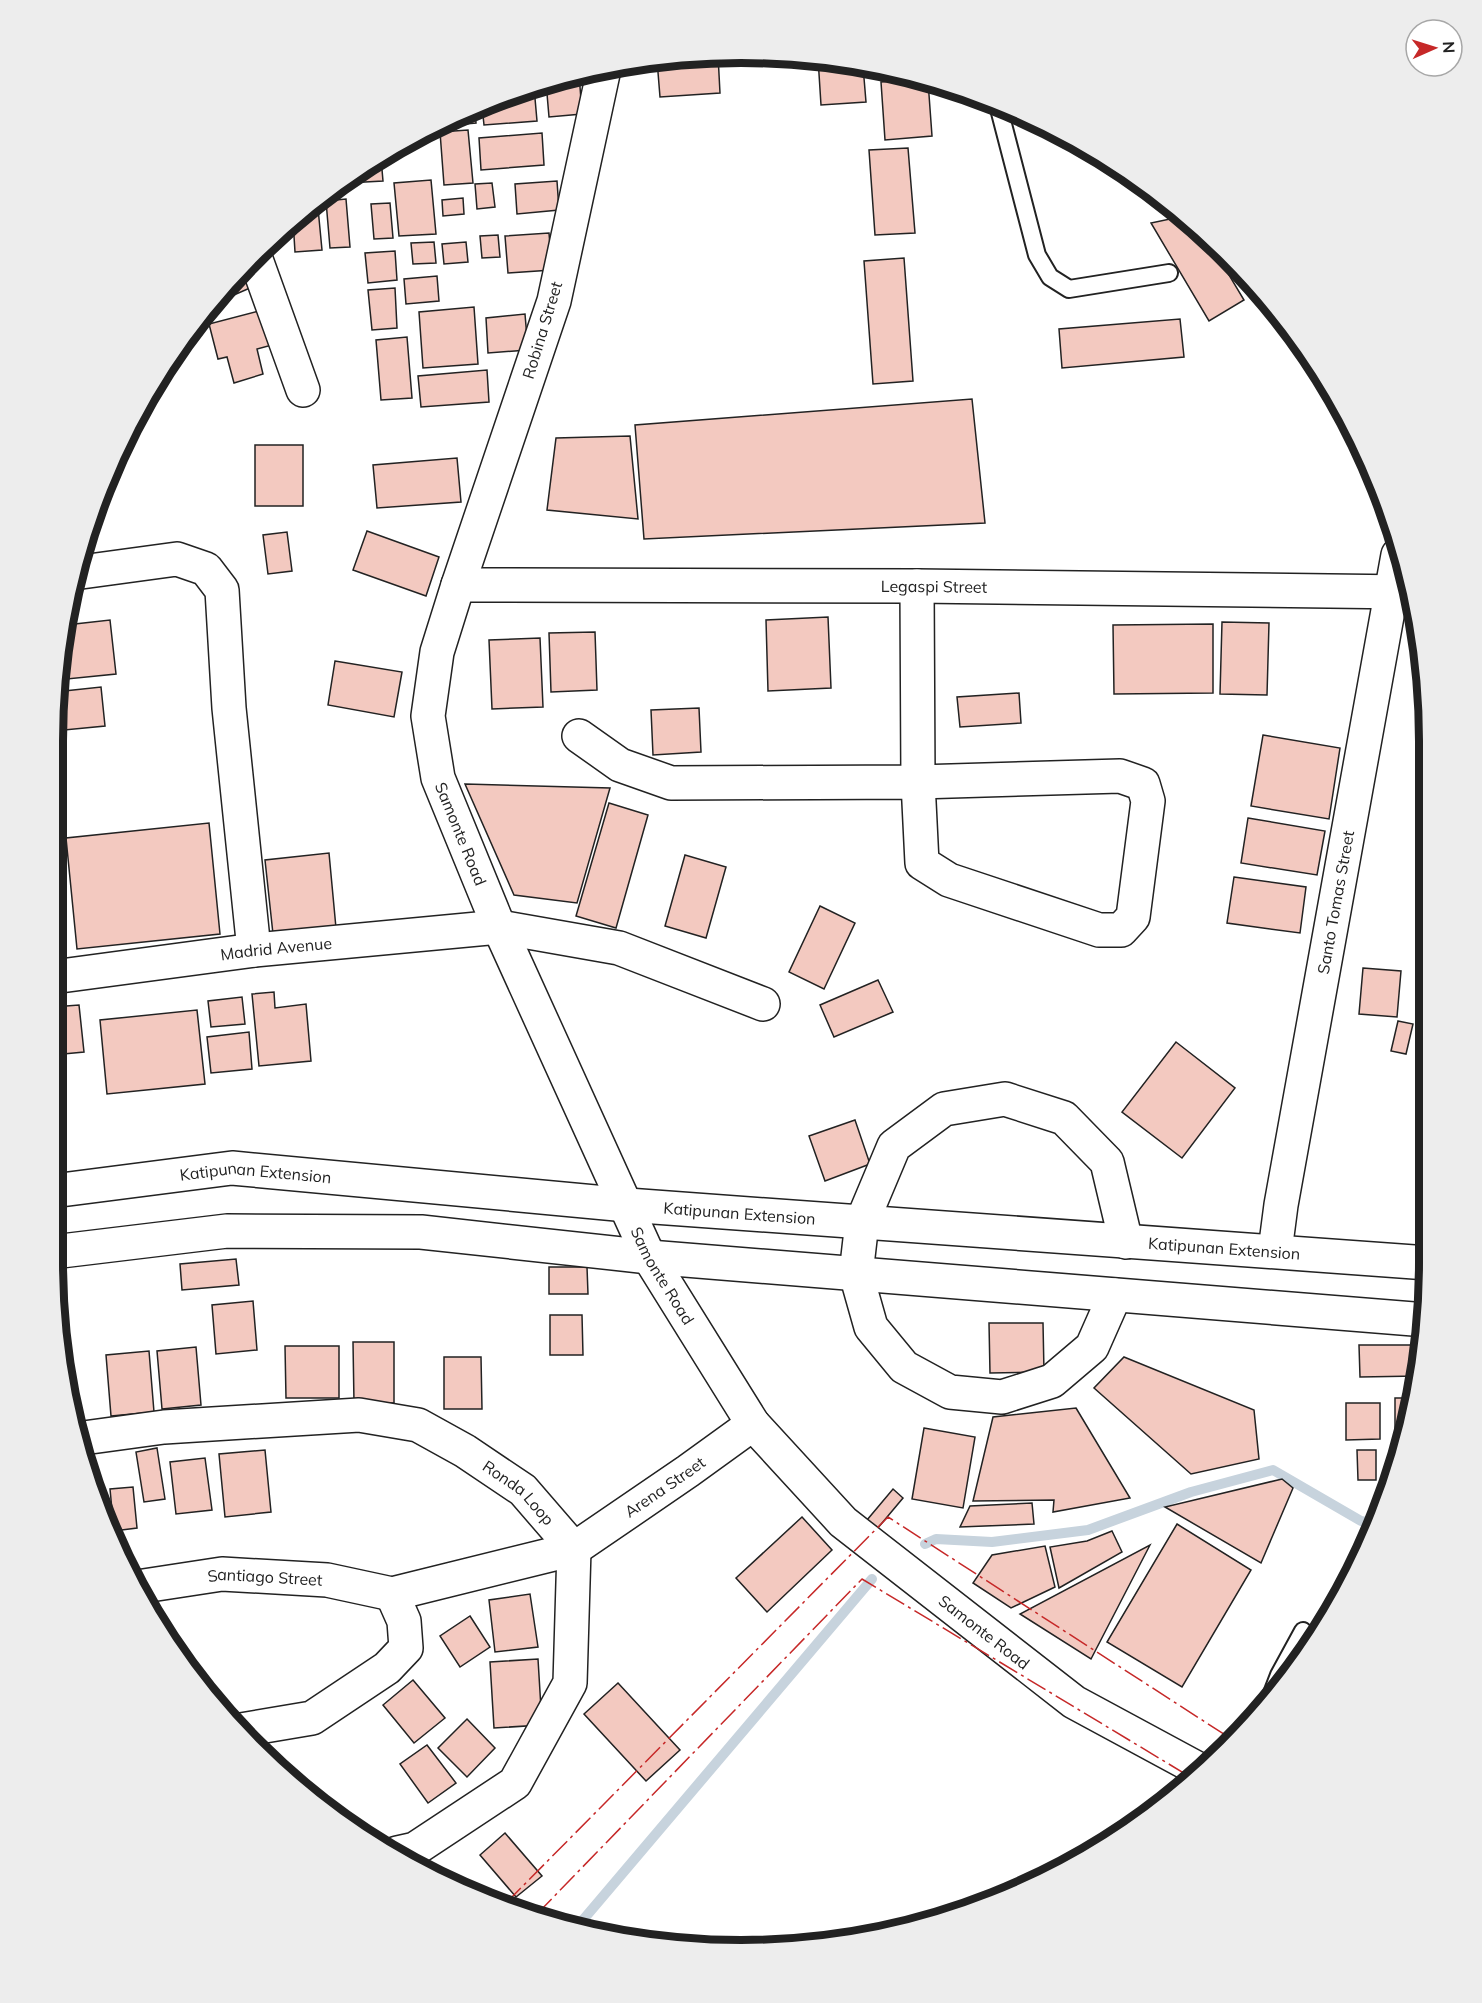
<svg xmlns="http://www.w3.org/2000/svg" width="1482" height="2003" viewBox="0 0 1482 2003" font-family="Mulish,sans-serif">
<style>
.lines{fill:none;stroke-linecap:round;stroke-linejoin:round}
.stream{stroke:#c7d3dd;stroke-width:10}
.building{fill:#f3c9c0;stroke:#222;stroke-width:1.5}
.lane-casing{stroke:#222;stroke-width:20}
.street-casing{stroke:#222;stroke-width:36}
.secondary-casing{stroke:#222;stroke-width:36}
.lane{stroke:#fff;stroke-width:16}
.street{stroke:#fff;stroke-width:33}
.secondary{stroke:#fff;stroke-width:33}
.power{stroke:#c62828;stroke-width:1.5;stroke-dasharray:21 4.5 3 4.5;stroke-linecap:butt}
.labels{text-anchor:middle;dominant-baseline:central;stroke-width:4.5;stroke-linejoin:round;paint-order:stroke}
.street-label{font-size:16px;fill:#222;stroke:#fff}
.rim{fill:none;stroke:#222;stroke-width:8}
</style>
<rect width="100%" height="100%" fill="#fff"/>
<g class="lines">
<!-- stream -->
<g class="stream">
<path d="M925,1544l11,-5 56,3 96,-12 103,-38 82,-22 88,51 11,2"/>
<path d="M577,1927l295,-348"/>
</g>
</g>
<!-- building -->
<g class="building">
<path d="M696,54l22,1 2,38 -60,4 -3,-37z"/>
<path d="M818,58h13l32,8 3,36 -45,3z"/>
<path d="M579,73l3,41 -33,3 -3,-35 17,-6z"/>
<path d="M920,79l8,2 4,55 -47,4 -4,-58z"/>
<path d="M534,87l3,34 -53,4 -2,-19z"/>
<path d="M475,109l1,14 -33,3v-5z"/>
<path d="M468,130l5,53 -29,2 -4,-53z"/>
<path d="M542,133l2,32 -63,5 -2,-32z"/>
<path d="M908,148l7,85 -40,2 -6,-85z"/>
<path d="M381,158l2,23 -36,2v-4z"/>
<path d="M431,180l5,54 -37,2 -5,-53z"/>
<path d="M557,181l2,29 -42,4 -2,-30z"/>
<path d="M492,183l3,24 -18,2 -2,-25z"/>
<path d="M463,198l1,16 -21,2 -1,-16z"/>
<path d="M346,199l4,48 -20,1 -4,-47z"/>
<path d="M390,203l3,35 -19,1 -3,-35z"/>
<path d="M318,208l4,42 -27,2 -2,-32 12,-11z"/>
<path d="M1184,216l20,17 40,67 -35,21 -58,-98z"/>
<path d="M549,233l3,37 -44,3 -3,-37z"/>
<path d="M498,235l2,22 -18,1 -2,-22z"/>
<path d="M434,242l2,21 -23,1 -2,-21z"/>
<path d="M466,242l2,20 -24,2 -2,-20z"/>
<path d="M395,251l2,29 -29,3 -3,-30z"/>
<path d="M904,258l9,123 -40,3 -9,-123z"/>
<path d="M249,267l8,18 -30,13 -3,-7 16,-20z"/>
<path d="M437,276l2,25 -33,3 -2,-25z"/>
<path d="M395,288l2,40 -25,2 -4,-40z"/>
<path d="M474,307l4,57 -55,4 -4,-56z"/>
<path d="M263,310l9,35 -15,4 6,25 -29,9 -7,-26 -9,2 -9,-35z"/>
<path d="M525,314l3,36 -40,3 -2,-35z"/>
<path d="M1180,319l4,38 -122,11 -3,-39z"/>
<path d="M407,337l5,61 -31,2 -5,-60z"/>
<path d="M487,370l2,32 -68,5 -3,-31z"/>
<path d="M972,399l13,124 -341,16 -9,-114z"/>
<path d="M630,436l8,83 -91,-9 9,-72z"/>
<rect x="255" y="445" width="48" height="61"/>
<path d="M457,458l4,44 -84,6 -4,-43z"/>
<path d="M367,531l72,26 -13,39 -73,-26z"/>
<path d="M287,532l5,39 -24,3 -5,-39z"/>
<path d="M828,617l3,71 -63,3 -2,-71z"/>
<path d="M110,620l6,54 -59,6 9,-55z"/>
<path d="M1222,622l47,1 -2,72 -47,-1z"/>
<path d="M1213,624v69l-99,1 -1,-69z"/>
<path d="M595,632l2,58 -46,2 -2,-59z"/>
<path d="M540,638l3,69 -51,2 -3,-69z"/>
<path d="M335,661l67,11 -8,45 -66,-12z"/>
<path d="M101,687l4,39 -51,5 1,-39z"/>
<path d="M1019,693l2,30 -61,4 -3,-30z"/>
<path d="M699,708l2,44 -48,3 -2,-45z"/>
<path d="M1263,735l77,13 -11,71 -78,-13z"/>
<path d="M465,784l145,4 -33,115 -63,-8z"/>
<path d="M609,803l39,12 -32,113 -40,-12z"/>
<path d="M1248,818l77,13 -8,44 -76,-12z"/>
<path d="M209,823l11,111 -143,15 -11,-111z"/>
<path d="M329,853l7,75 -63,6 -8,-74z"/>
<path d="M685,855l41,12 -20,71 -41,-12z"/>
<path d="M1234,877l72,10 -6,46 -73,-10z"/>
<path d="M820,906l35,17 -31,66 -35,-17z"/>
<path d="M1363,968l38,3 -4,46 -38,-3z"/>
<path d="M878,980l15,32 -59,25 -14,-32z"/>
<path d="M274,992l1,16 31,-4 5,57 -52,5 -7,-72z"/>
<path d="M242,997l3,27 -34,3 -3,-26z"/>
<path d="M79,1005l5,47 -31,3v-48z"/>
<path d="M197,1010l8,74 -98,10 -7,-74z"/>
<path d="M1398,1021l15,3 -7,30 -15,-3z"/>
<path d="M249,1032l3,37 -41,4 -4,-36z"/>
<path d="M1176,1042l59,46 -53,70 -60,-46z"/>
<path d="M855,1120l15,44 -45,17 -16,-45z"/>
<path d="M236,1259l3,26 -57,5 -2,-26z"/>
<path d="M549,1267h38l1,27h-39z"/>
<path d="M253,1301l4,49 -41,4 -4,-49z"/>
<path d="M550,1315h32l1,40h-33z"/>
<path d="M989,1323h54l1,49 -54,1z"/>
<path d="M353,1342h41v61h-40z"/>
<path d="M1359,1345h60l-2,31 -57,1z"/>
<path d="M285,1346h54v52h-53z"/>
<path d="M196,1347l5,58 -39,4 -5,-58z"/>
<path d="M149,1351l5,61 -43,4 -5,-61z"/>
<path d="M444,1357h37l1,52h-38z"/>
<path d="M1124,1357l130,53 5,49 -68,15 -97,-86z"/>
<path d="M1395,1398h18l-6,36h-12z"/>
<path d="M1346,1403h34v36l-34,1z"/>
<path d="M1076,1408l54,90 -77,14 1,-12 -81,1 20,-84z"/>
<path d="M924,1428l51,9 -12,71 -51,-9z"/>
<path d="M157,1448l8,51 -21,3 -8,-50z"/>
<path d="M265,1450l6,62 -46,5 -6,-63z"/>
<path d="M1357,1450h19v30h-18z"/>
<path d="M205,1458l7,52 -36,4 -6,-52z"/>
<path d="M1282,1479l11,9 -32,75 -96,-56z"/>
<path d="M133,1487l4,41 -23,3 -4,-42z"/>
<path d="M893,1489l10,9 -26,31 -10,-9z"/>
<path d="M1032,1503l2,21 -74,3 10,-21z"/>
<path d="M802,1517l30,33 -65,62 -31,-34z"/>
<path d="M1177,1524l74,46 -69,117 -75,-45z"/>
<path d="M1112,1531l10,21 -63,36 -9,-41 37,-6z"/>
<path d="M1150,1545l-59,114 -71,-45z"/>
<path d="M1045,1546l10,41 -44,21 -38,-25 19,-28z"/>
<path d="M530,1594l8,53 -43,5 -6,-52z"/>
<path d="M470,1616l20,31 -30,20 -20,-31z"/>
<path d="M538,1659l4,66 -48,3 -4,-66z"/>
<path d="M413,1680l32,38 -31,25 -31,-38z"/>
<path d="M618,1683l62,67 -34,31 -62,-67z"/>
<path d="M467,1719l28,29 -28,29 -29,-29z"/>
<path d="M427,1745l29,38 -28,20 -28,-39z"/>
<path d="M505,1833l37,43 -26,21 -36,-42z"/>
</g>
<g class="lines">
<defs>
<g id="lane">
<path d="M998,105l39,150 13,22 19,12 100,-16"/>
<path d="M1269,1701l10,-26 24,-44"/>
</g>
<g id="street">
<path id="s1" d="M604,69l-50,232 -96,284 -21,67 -9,64 10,62 61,149 150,330 104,167 90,98 231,180 126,68"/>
<path d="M254,254l49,136"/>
<path d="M74,573l103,-14 29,10 16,21 7,118 25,242"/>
<path id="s2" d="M458,585l459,1 491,6"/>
<path d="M579,736l41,29 51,18 247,-1 202,-6 23,8 5,17 -15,116 -12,13h-22l-150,-50 -27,-17 -4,-81 -1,-196"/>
<path id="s3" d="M53,977l201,-27 245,-23 120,21 144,56"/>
<path id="s4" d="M1275,1251l6,-46 117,-650"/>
<path d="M1115,1295l-23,52 -40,34 -50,16 -52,-5 -46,-25 -33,-40 -15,-53 6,-52 32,-76 50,-37 61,-10 59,19 43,44 19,80"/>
<path id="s5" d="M76,1439l88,-12 195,-12 59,10 47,26 58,39 51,59 -4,134 -55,100 -100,66 -18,4"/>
<path id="s6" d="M137,1587l85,-13 105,6 65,14 182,-45 114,-78 65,-47"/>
<path d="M241,1730l71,-12 75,-50 19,-20 -2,-27 -12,-27"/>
</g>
<g id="secondary">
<path id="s7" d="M53,1191l179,-23 395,37 801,58"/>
<path d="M53,1252l174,-21 194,1 228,25 777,63"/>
</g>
</defs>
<!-- lane casing -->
<use href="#lane" class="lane-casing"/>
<!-- street casing -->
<use href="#street" class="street-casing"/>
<!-- secondary casing -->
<use href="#secondary" class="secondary-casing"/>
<!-- lane -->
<use href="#lane" class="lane"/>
<!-- street -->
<use href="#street" class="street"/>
<!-- secondary -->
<use href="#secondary" class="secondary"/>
<!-- power -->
<g class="power">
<path d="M506,1903l382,-386 345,223"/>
<path d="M537,1914l325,-335 330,199"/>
</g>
</g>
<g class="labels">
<!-- street labels -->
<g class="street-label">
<text transform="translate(542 330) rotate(-73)">Robina Street</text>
<text stroke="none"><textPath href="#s2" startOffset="476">Legaspi Street</textPath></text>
<text stroke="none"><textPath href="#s1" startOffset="795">Samonte Road</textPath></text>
<text stroke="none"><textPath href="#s4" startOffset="354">Santo Tomas Street</textPath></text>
<text stroke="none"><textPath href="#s3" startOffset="225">Madrid Avenue</textPath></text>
<text stroke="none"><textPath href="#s7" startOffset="204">Katipunan Extension</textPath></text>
<text stroke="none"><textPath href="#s7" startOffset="690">Katipunan Extension</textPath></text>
<text stroke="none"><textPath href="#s7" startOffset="1176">Katipunan Extension</textPath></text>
<text stroke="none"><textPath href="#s1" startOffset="1281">Samonte Road</textPath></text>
<text stroke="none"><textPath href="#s6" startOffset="555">Arena Street</textPath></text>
<text stroke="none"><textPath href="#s5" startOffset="466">Ronda Loop</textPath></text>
<text stroke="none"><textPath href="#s6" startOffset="129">Santiago Street</textPath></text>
<text stroke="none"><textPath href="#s1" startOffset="1767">Samonte Road</textPath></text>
</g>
</g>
<!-- crop -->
<path d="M0 0H1482V2003H0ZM741 63H741A678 678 0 0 1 1419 741V1262A678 678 0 0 1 741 1940H741A678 678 0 0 1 63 1262V741A678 678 0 0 1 741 63Z" fill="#ededed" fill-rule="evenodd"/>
<path class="rim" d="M741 63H741A678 678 0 0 1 1419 741V1262A678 678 0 0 1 741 1940H741A678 678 0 0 1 63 1262V741A678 678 0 0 1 741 63Z"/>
<!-- north arrow -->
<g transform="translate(1434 48) rotate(87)"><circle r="28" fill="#ffffff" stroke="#a7a7a7" stroke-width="1.5"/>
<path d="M0-4.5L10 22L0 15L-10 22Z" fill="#c62828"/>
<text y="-9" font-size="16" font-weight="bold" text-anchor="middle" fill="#222222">N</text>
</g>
</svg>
